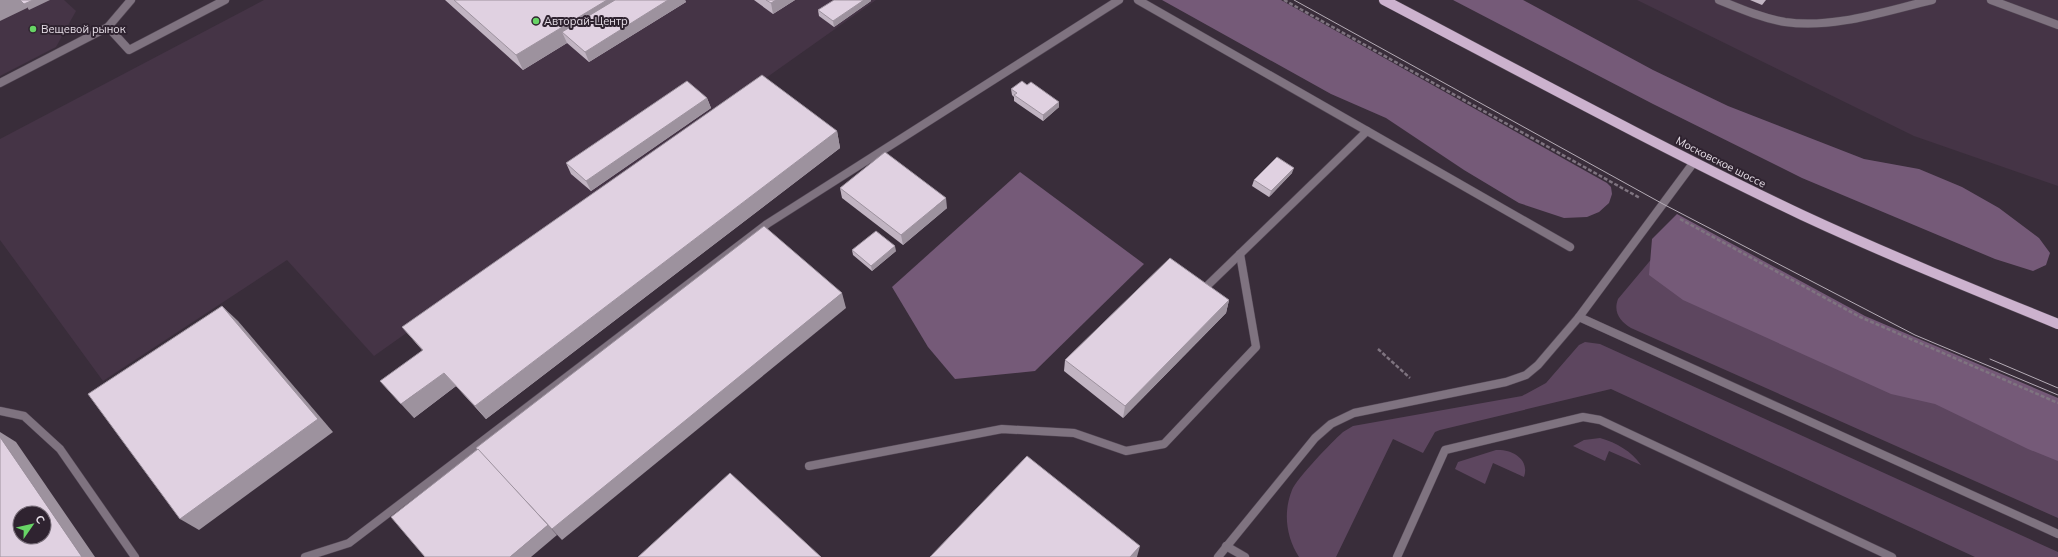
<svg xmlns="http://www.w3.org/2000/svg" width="2058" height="557" viewBox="0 0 2058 557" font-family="Mulish,sans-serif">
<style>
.built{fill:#453446}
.green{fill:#5d465f}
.forest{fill:#755a78}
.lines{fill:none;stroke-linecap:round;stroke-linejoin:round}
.service-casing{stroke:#554956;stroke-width:9}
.primary-casing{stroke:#554956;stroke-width:11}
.path{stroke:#7f7480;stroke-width:2.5;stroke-dasharray:4 2;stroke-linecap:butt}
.service{stroke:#7f7380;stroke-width:8}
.primary{stroke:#ccb2ce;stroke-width:10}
.tram{stroke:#b5acb6;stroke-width:1}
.wall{fill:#c1b4c2}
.shaded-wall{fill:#9d929e}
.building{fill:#e0d1e1;stroke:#9d929e;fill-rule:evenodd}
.poi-dot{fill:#67d465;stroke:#2f2330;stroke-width:1.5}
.labels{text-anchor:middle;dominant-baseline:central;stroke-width:4;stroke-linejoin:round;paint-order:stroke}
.poi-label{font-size:11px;fill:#e6dee7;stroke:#2f2330;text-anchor:start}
.street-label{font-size:11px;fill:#e6dee7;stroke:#2f2330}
</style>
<rect width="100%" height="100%" fill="#392d3a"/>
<!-- built -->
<g class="built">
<path d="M0,0h64l12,11 -20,36 -56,29z"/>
<path d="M264,0h612l-502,356 -87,-96 -184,121 -103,-141v-101z"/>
<path d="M1637,0h421v186l-144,-50z"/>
</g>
<!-- green -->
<g class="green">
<path d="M1680,225l179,99 199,84v110l-427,-190c-11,-7 -18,-16 -13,-29z"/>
<path d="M1585,342l15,2 458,208v5h-83l-364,-168 -171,41 -5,2 -12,21 -30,-14 -57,118h-37c-13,-20 -16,-45 -7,-67 5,-12 40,-48 51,-58l10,-6 169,-30 24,-13 33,-38z"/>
<path d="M1600,438c17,5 31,13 41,27l-32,-14 -4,10 -32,-15 11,-6z"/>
<path d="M1496,450c16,-1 34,9 28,27l-31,-14 -8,21 -30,-15 3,-7z"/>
</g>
<!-- forest -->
<g class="forest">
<path d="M1162,0h119l326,183 4,4 1,7 -3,9 -10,9 -12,5 -23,1 -45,-15 -55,-33 -78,-52 -55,-24z"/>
<path d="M1453,0h70l130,70 75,36 136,53 55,10 43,18 37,21 40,30 11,15 -4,12 -13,6 -38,-12 -193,-81 -149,-74z"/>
<path d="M1020,172l124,92 -109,107 -80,8 -27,-32 -36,-60z"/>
<path d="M1677,214l188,102 193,82v63l-30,-12 -93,-45 -44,-10 -208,-94 -34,-25 3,-36z"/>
</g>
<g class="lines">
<defs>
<g id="service">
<path d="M1138,0l432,247"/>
<path d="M1719,0c22,9 43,18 66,22 49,7 100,-11 147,-22"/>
<path d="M1991,0l67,25"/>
<path d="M108,27l23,-27"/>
<path d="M0,83l108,-56 21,23 96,-50"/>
<path d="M1694,162l-115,155 479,217"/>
<path d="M1208,285l159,-154"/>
<path d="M0,411l24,5 36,33 75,108"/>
<path d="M809,466l193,-37 72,4 52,18 38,-7 92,-97 -16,-93"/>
<path d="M1226,546l19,11"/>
<path d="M305,557l44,-14 418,-319 352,-224"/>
<path d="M1218,557l97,-119 16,-14 23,-11 152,-31 20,-7 12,-10 41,-48"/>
<path d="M1397,557l48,-107 138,-33 17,3 292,137"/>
</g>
<path id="primary" d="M1384,0c139,73 277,148 418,215 84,39 170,74 256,109"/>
</defs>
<!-- service casing -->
<use href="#service" class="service-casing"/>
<!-- primary casing -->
<use href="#primary" class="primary-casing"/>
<!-- path -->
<g class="path">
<path d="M1284,0l356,198"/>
<path d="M1680,219l180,98 198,86"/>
<path d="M1378,349l32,29"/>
</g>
<!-- service -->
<use href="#service" class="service"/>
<!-- primary -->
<use href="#primary" class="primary"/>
<!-- tram -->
<g class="tram">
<path d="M1294,0l369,204 252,131 143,60"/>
<path d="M1990,359l68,29"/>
</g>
</g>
<!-- wall -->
<g class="wall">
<path d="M445,0h240l1,2 -97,60 -22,-19 -44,27z"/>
<path d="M754,0h41l-22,14z"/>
<path d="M1750,0h16l-4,5z"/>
<path d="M871,1l-37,26 -15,-11 -1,-6z"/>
<path d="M1011,89l48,18 -16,14 -29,-20v-4l-2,-2z"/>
<path d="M707,98l4,10 -120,83 -20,-17 -5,-11z"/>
<path d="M837,131l3,17 -354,271 -30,-33 -42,32 8,-68 -20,-23z"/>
<path d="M1292,173l-23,24 -17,-11 2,-6z"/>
<path d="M840,188l107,20 -44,37 -61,-47z"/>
<path d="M852,250l44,1 -24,20 -19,-16z"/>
<path d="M1229,300l-3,13 -103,105 -59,-47 1,-11z"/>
</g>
<!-- shaded-wall -->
<g class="shaded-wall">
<path d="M0,0h50l-21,10 -2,-3v1l-27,13z"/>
<path d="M607,0h30l-75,32 5,11 -44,27 -7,-15z"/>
<path d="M668,0h17l1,2 -97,60 -4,-10z"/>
<path d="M776,0h19l-22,14 -2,-11z"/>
<path d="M864,0h7v1l-37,26 -1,-6z"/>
<path d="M707,98l4,10 -120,83 -5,-10z"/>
<path d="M1059,102v5l-16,14v-6z"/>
<path d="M837,131l3,17 -354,271 -11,-13z"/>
<path d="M1294,168l-2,5 -23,24 2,-6z"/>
<path d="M946,198l1,10 -44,37 -2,-10z"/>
<path d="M895,246l1,5 -24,20 -1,-5z"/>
<path d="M842,293l4,15 -284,232 -14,-15z"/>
<path d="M1229,300l-3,13 -103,105 2,-12z"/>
<path d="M222,306l16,15 95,111 -134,98 -19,-11z"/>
<path d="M444,373l12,13 -42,32 -13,-14z"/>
<path d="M0,432l16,10 79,115h-13l-82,-120z"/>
<path d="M548,525l9,10 -26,22h-21z"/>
<path d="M1140,546l-3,11h-7z"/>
</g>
<!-- building -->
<g class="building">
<path d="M20,0h13l-9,4z"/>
<path d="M454,0h153l-91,55z"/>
<path d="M615,0h53l-83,52 -23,-20z"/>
<path d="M766,0h10l-5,3z"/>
<path d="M834,0h30l-31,21 -15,-11z"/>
<path d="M762,75l75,56 -362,275 -31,-33 -43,31 -21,-23 43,-31 -21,-23z"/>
<path d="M687,81l20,17 -121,83 -20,-18z"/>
<path d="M1022,81l5,4 4,-3 28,20 -16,13 -29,-20 3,-2 -6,-4z"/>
<path d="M885,152l61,46 -45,37 -61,-47z"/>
<path d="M1277,157l17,11 -23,23 -17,-11z"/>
<path d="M764,226l78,67 -290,236 -76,-81z"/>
<path d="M876,231l19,15 -24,20 -19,-16z"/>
<path d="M1170,258l59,42 -104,106 -60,-46z"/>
<path d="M222,306l96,113 -138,100 -92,-125z"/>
<path d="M0,437l82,120h-82zM20,513h24v24h-24z"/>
<path d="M478,449l70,76 -38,32h-85l-34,-40z"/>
<path d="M1027,456l113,90 -10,11h-200z"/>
<path d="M730,473l91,84h-183z"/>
</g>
<!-- markers -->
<g class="poi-dot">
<circle cx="536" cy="21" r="4"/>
<circle cx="33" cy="29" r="4"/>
</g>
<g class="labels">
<!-- poi labels -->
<g class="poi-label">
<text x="544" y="21">Авторай-Центр</text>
<text x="41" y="29">Вещевой рынок</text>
</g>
<!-- street labels -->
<g class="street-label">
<text transform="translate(1721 162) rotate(27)">Московское шоссе</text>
</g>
</g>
<!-- north arrow -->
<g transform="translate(32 525) rotate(56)"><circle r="19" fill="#2f2330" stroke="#786e79"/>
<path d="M0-3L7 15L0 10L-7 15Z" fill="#67d465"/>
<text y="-6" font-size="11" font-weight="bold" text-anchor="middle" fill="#e6dee7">С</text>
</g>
</svg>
